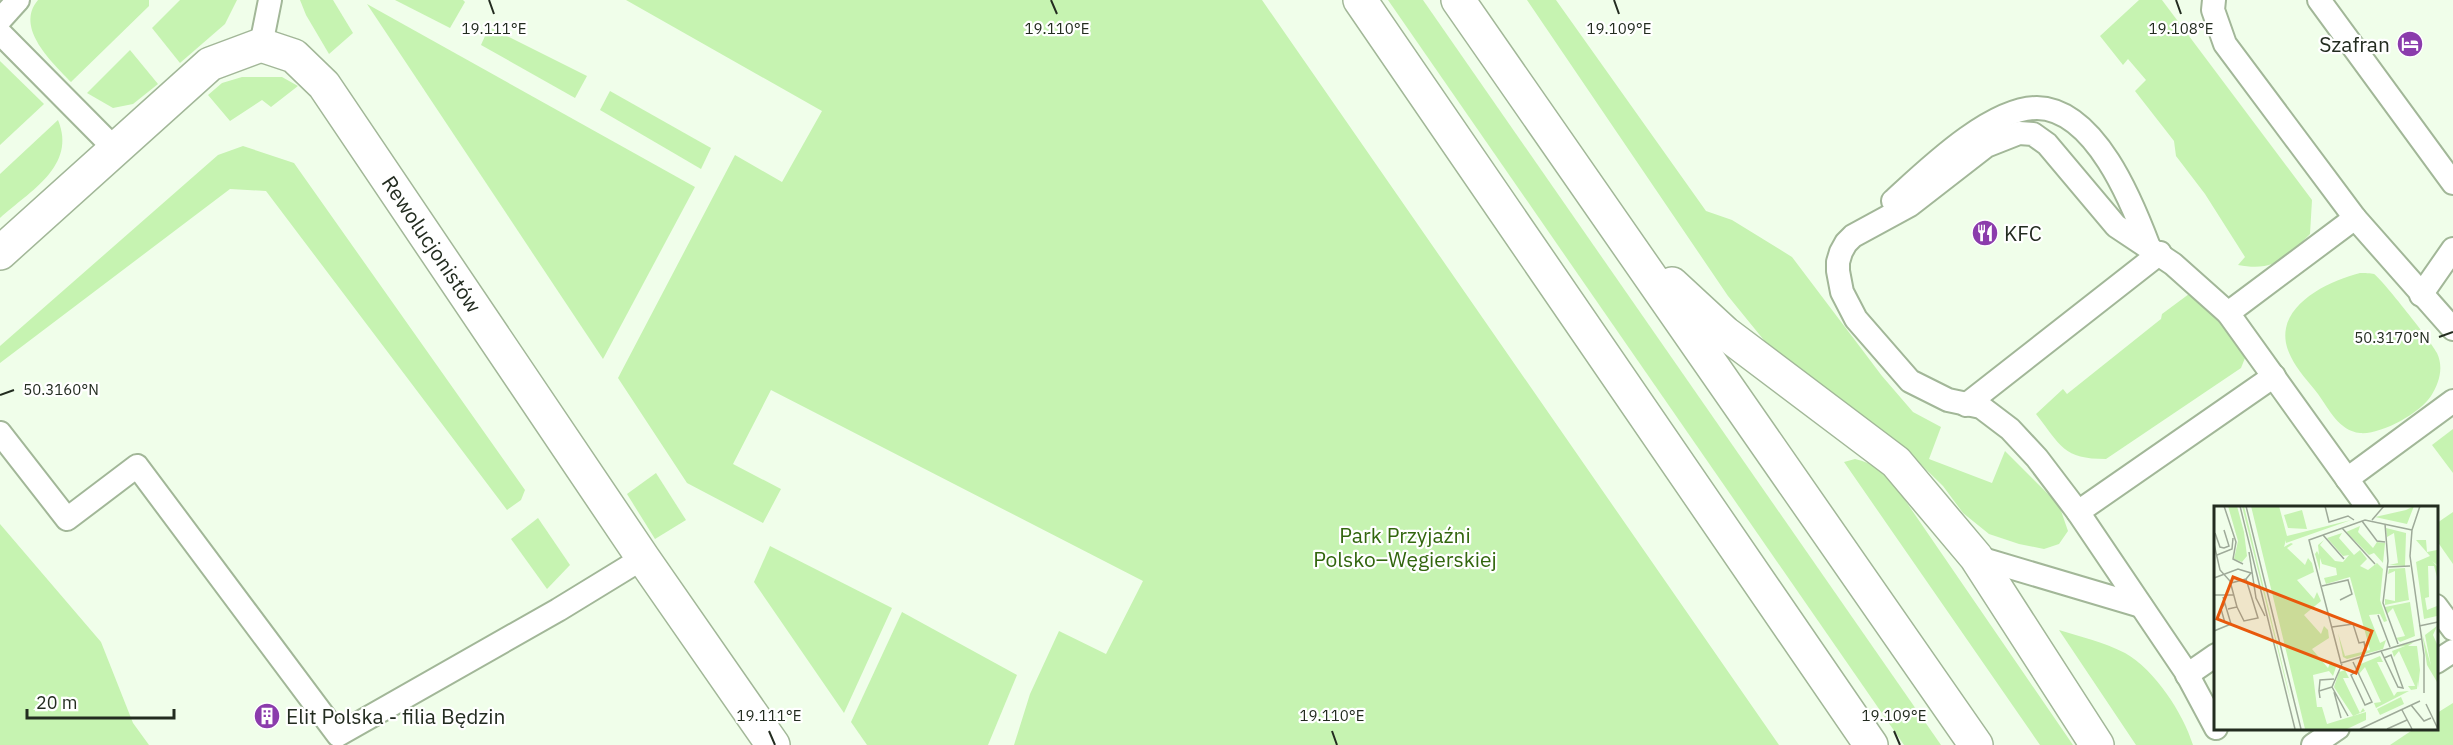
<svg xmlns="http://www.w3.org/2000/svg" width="2453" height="745" viewBox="0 0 2453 745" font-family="'IBM Plex Sans',sans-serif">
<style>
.green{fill:#c6f3b1}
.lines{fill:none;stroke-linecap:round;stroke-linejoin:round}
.service-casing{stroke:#a2b798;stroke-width:26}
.minor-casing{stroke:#a2b798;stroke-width:36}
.primary-casing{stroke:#a2b798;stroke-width:36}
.service{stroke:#fff;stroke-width:22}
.minor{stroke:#fff;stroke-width:33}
.primary{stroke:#fff;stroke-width:33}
.ticks{fill:none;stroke:#232c20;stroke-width:2}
.labels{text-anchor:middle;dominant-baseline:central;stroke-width:4.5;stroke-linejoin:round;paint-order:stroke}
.poi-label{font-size:21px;fill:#232c20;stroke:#fff;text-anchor:start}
.street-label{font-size:21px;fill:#232c20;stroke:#fff}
.park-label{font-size:21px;fill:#32660e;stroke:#fff}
.inset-road{fill:none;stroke:#9eaa99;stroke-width:1.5}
.view{fill:#e8590c;fill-opacity:0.15;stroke:#e8590c;stroke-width:3}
.inset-edge{fill:none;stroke:#232c20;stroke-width:3}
.ticks-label{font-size:15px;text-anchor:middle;fill:#232c20;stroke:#fff;stroke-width:4.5;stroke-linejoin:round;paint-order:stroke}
</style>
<rect width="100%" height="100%" fill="#f0feea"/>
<!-- green -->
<g class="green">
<path d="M38,0h111v6l-78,76c-18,-19 -57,-54 -33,-82z"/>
<path d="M180,0h57l-12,24 -45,39 -28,-35z"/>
<path d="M300,0h33l20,33 -24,21 -23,-39z"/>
<path d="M395,0h68l2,2 -15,26z"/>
<path d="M626,0h636l517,745h-765l16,-51 29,-63 47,23 37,-73 -372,-191 -38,74 48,25 -18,34 -76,-40 -69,-105 117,-223 47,27 40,-71z"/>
<path d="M1388,0h35l518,745h-37z"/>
<path d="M1527,0h29l150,211 26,9 60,37 90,119 31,36 28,15 -12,32 63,24 13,-32 54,54 9,26 -9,13 -15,5 -25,-5 -30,-10 -26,-21 -20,-27 -40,-39 -127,-92 -48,-59z"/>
<path d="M2139,0h23l150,200 -2,34c-24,24 -36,38 -72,31l7,-8 -40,-63 -29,-38 -2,-15 -39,-50 11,-11 -18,-21 -5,6 -23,-29z"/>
<path d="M367,4l328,183 -92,172z"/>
<path d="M489,27l98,49 -12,22 -94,-53z"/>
<path d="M130,50l28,34 -25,20 -20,4 -26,-15z"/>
<path d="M0,61l44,43 -44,41z"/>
<path d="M242,77h40l16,9 -27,21 -9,-7 -32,21 -22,-26 14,-12z"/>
<path d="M610,91l101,57 -10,21 -101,-59z"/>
<path d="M58,120c19,46 -28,71 -58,98v-44z"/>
<path d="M243,146l51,17 231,327 -4,10 -14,10 -241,-319 -36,-2 -230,174v-17l218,-191z"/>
<path d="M2360,273c4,0 11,0 14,1 7,4 59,70 63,79 7,15 2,30 -6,43 -11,17 -50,39 -71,37 -21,-2 -31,-24 -42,-39 -9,-12 -21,-24 -27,-37 -24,-46 33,-75 69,-84z"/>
<path d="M2189,294l15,7 38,50 3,7 -4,10 -135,91c-43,0 -45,-13 -70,-45l27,-25 4,5 94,-75 1,-5z"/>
<path d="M2453,429v44l-21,-28z"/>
<path d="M1855,459c19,4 28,14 41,28l177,258h-33l-196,-283z"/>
<path d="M656,473l30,47 -31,19 -28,-45z"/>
<path d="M2453,512v52l-16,-23v-18z"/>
<path d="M538,518l32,47 -23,24 -36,-50z"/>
<path d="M0,524l101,118 32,81 16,22h-149z"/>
<path d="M770,546l122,62 -48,105 -90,-131z"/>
<path d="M902,612l115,63 -29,70h-121l-16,-23z"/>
<path d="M2059,630c22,7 45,12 66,23 30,17 58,60 68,92h-57z"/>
<path d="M2453,703v42h-63l24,-16 22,-1 1,-15z"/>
</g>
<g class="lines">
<defs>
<g id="service">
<path d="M2214,0l-1,10 12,34 130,174 98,111"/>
<path d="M2319,0l134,183"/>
<path d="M0,20l18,-20"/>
<path d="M0,33l115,116"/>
<path d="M261,45l9,-45"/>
<path d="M1893,201c33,-30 97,-93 144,-93 58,1 95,94 112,139"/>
<path d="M2355,218l-127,95 140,195"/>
<path d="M2421,295l32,-46"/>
<path d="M1966,405l194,-152"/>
<path d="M0,433l67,86 70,-53 201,269 220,-125 85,-52"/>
<path d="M2347,479l106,-78"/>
<path d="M2078,512l196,-136"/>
<path d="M1976,557l165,49"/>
<path d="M2436,606l17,23"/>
<path d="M2436,662l17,-11"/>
<path d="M2187,675l29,-20"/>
<path d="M2216,728l-30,-56 -108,-160 -41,-54 -27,-29 -29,-22 -33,-7 -38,-19 -54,-62 -14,-27 -4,-21v-9l3,-10 5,-9 7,-7 57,-31 76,-59 33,-13 14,1 14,10 69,82 57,38 55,49"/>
<path d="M2313,745l25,-17"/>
</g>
<path id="minor" d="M0,253l210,-189 51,-19 33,11 30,29 319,473 130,187"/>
<g id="primary">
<path d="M1360,0l511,745"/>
<path d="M1458,0l518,745"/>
<path d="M1672,284l53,49 171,129 80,95 121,188"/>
</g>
</defs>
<!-- service casing -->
<use href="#service" class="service-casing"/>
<!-- minor casing -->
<use href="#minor" class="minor-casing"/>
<!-- primary casing -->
<use href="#primary" class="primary-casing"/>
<!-- service -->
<use href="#service" class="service"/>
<!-- minor -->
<use href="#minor" class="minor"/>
<!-- primary -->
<use href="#primary" class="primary"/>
</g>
<!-- ticks -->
<path class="ticks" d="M489,0l5,14M1051,0l6,14M1614,0l5,14M2176,0l5,14M2439,337l14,-5M0,395l14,-5M769,731l6,14M1332,731l5,14M1894,731l6,14"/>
<!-- icons -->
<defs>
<symbol id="hotel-disc" viewBox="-11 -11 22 22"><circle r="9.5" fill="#8b3cac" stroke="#fff"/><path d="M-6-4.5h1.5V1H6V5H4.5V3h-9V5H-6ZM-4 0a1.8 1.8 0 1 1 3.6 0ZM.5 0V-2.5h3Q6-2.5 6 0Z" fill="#fff"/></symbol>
<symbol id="restaurant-disc" viewBox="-11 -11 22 22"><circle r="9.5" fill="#8b3cac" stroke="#fff"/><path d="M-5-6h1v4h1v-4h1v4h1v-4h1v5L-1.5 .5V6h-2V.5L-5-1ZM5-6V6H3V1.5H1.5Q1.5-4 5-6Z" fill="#fff"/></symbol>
<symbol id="building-disc" viewBox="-11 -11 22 22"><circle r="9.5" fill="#8b3cac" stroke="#fff"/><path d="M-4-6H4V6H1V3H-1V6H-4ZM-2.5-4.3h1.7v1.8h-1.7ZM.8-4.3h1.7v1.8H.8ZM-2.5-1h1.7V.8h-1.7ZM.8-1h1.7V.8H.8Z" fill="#fff"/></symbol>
</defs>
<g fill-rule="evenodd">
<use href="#hotel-disc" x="2395" y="29" width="30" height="30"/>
<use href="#restaurant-disc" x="1970" y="218" width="30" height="30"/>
<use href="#building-disc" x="252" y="701" width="30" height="30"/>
</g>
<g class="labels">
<!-- poi labels -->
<g class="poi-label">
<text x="2390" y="44" text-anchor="end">Szafran</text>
<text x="2004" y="233">KFC</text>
<text x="286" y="716">Elit Polska - filia Będzin</text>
</g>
<!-- street labels -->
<g class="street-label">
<text transform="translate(432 244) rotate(56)">Rewolucjonistów</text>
</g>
<!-- park labels -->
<g class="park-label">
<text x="1405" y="535">Park Przyjaźni<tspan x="1405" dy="24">Polsko–Węgierskiej</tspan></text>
</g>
</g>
<!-- overview -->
<g transform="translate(2214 506)">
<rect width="224" height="224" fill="#f0feea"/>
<path d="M14,0h9l7,26 3,24 -5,6 -8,-3 4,-18zM28,0h2l47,195 -5,-18zM37,0h28l8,30 64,-16 -65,23v-3l-2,7 7,-4 2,1 -6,4 18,17 3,-7 4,5 2,9 -17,8 17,19 3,-7 4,9 -17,14 17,19 3,-8 4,4 1,8 -17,11 16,19 3,-7 5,6 -3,9 -4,-5 -16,4 4,32h5l5,17 39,-12v8l-19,9h-42zM200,0l-7,18 -32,-7 31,-7zM88,4l5,19 -19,-1 -4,-13zM146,20l-2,6 15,16 4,-6 8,1 -2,20 -9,-10 -5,2 -23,-23zM172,22l20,5 -1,33 -16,-1 9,-2 -4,-30 -7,4zM128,27l-3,5 15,17 6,-5 7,9 -7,7 8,4 9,-7 6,6 -3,31 7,21 -3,1 -4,-8 -11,1 11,28 6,-3 -3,9 -36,10 -4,-2 -5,-24 7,23 25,-6 -20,-73 -24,7 -2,-6 13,-3 -1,-7 -14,-4 -2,-6v13l-5,-17 2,-3 2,4 -1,-10 6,-5 -4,5 15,16 8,1 6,-7 -6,1 -16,-18zM202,34h10l1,12 10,-2v15l-5,-4 5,5v11l-3,-11h-6l1,31 -4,1 2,12 10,-4v10l-13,3 -8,-57 14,-6zM191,62l4,32 -24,5v-6l10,2v-30l-7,3 1,-5zM196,96l5,34 -15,6 -4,-4 9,-2 -12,-28 -6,6 -2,-7zM223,120l-4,9 4,9v38l-10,-17 -5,-32 9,33 -6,-31zM200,136l-6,4h9l3,24 -2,18v-7l-1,8 -6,1 -3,-4h7l-16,-35 -5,6 -2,-6 13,-5 -14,2zM166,150l3,6h-6l17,34 3,-4 12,-1 -33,17 -2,-5 7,-1 -16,-35 -6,7 -3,-8zM131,164l4,8h-6l17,35 3,-5 2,3 -12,5 -19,-29 5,-15zM187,191l3,7 -24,11 -3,-6z" fill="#c6f3b1"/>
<path class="inset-road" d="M10,0l12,36 -3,17 10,5M26,0l55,223M32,0l55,223M111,0l4,16 19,-6 6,4M206,0l-8,24 -2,26 14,99v38M158,14l12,-14M148,15l15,20 8,1M171,18l3,37 -5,42 15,41M128,22l33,36M198,24l-47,-10 -56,20 32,123 80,-24M1,27l5,14 4,1 5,-2 -5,-16M109,29l21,24M0,38l6,26 10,11 7,26 -9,2M35,46l7,46 9,18M3,49l15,-6 1,-11M174,61l22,-1M0,72l24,-9 13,4 -5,6 -15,4M108,80l26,-6 4,14 -12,6M0,89h20M23,101l7,14 14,-3 -12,-39M164,109l12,32M11,117l-4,-14 4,-6M205,120l19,-4M118,121l21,-3 6,19 5,-1 2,9M0,125l17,-7 -8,-27M167,145l17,36 5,1 -12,-33 -7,3M139,156l19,40 -7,3 -14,-30 6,-4M128,158l-10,23 16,29M105,185l1,-11 14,-1M120,186l7,26M106,192l-1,-7 13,-4M212,198l12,25M197,199l13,16 7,-3M188,204l10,19M146,223l60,-28M173,223l20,-9"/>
<path class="view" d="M19,71l139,54 -16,42 -139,-54z"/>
<rect width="224" height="224" class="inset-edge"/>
</g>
<g class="ticks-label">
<text x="2181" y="34">19.108°E</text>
<text x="494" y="34">19.111°E</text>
<text x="1057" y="34">19.110°E</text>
<text x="1619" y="34">19.109°E</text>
<text x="2392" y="343">50.3170°N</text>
<text x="61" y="395">50.3160°N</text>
<text x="769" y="721">19.111°E</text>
<text x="1332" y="721">19.110°E</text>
<text x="1894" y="721">19.109°E</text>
</g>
<!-- scale -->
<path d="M27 709v9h147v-9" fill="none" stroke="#232c20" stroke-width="3"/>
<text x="36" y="709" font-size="18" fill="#232c20" stroke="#ffffff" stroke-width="4.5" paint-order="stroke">20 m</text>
</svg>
